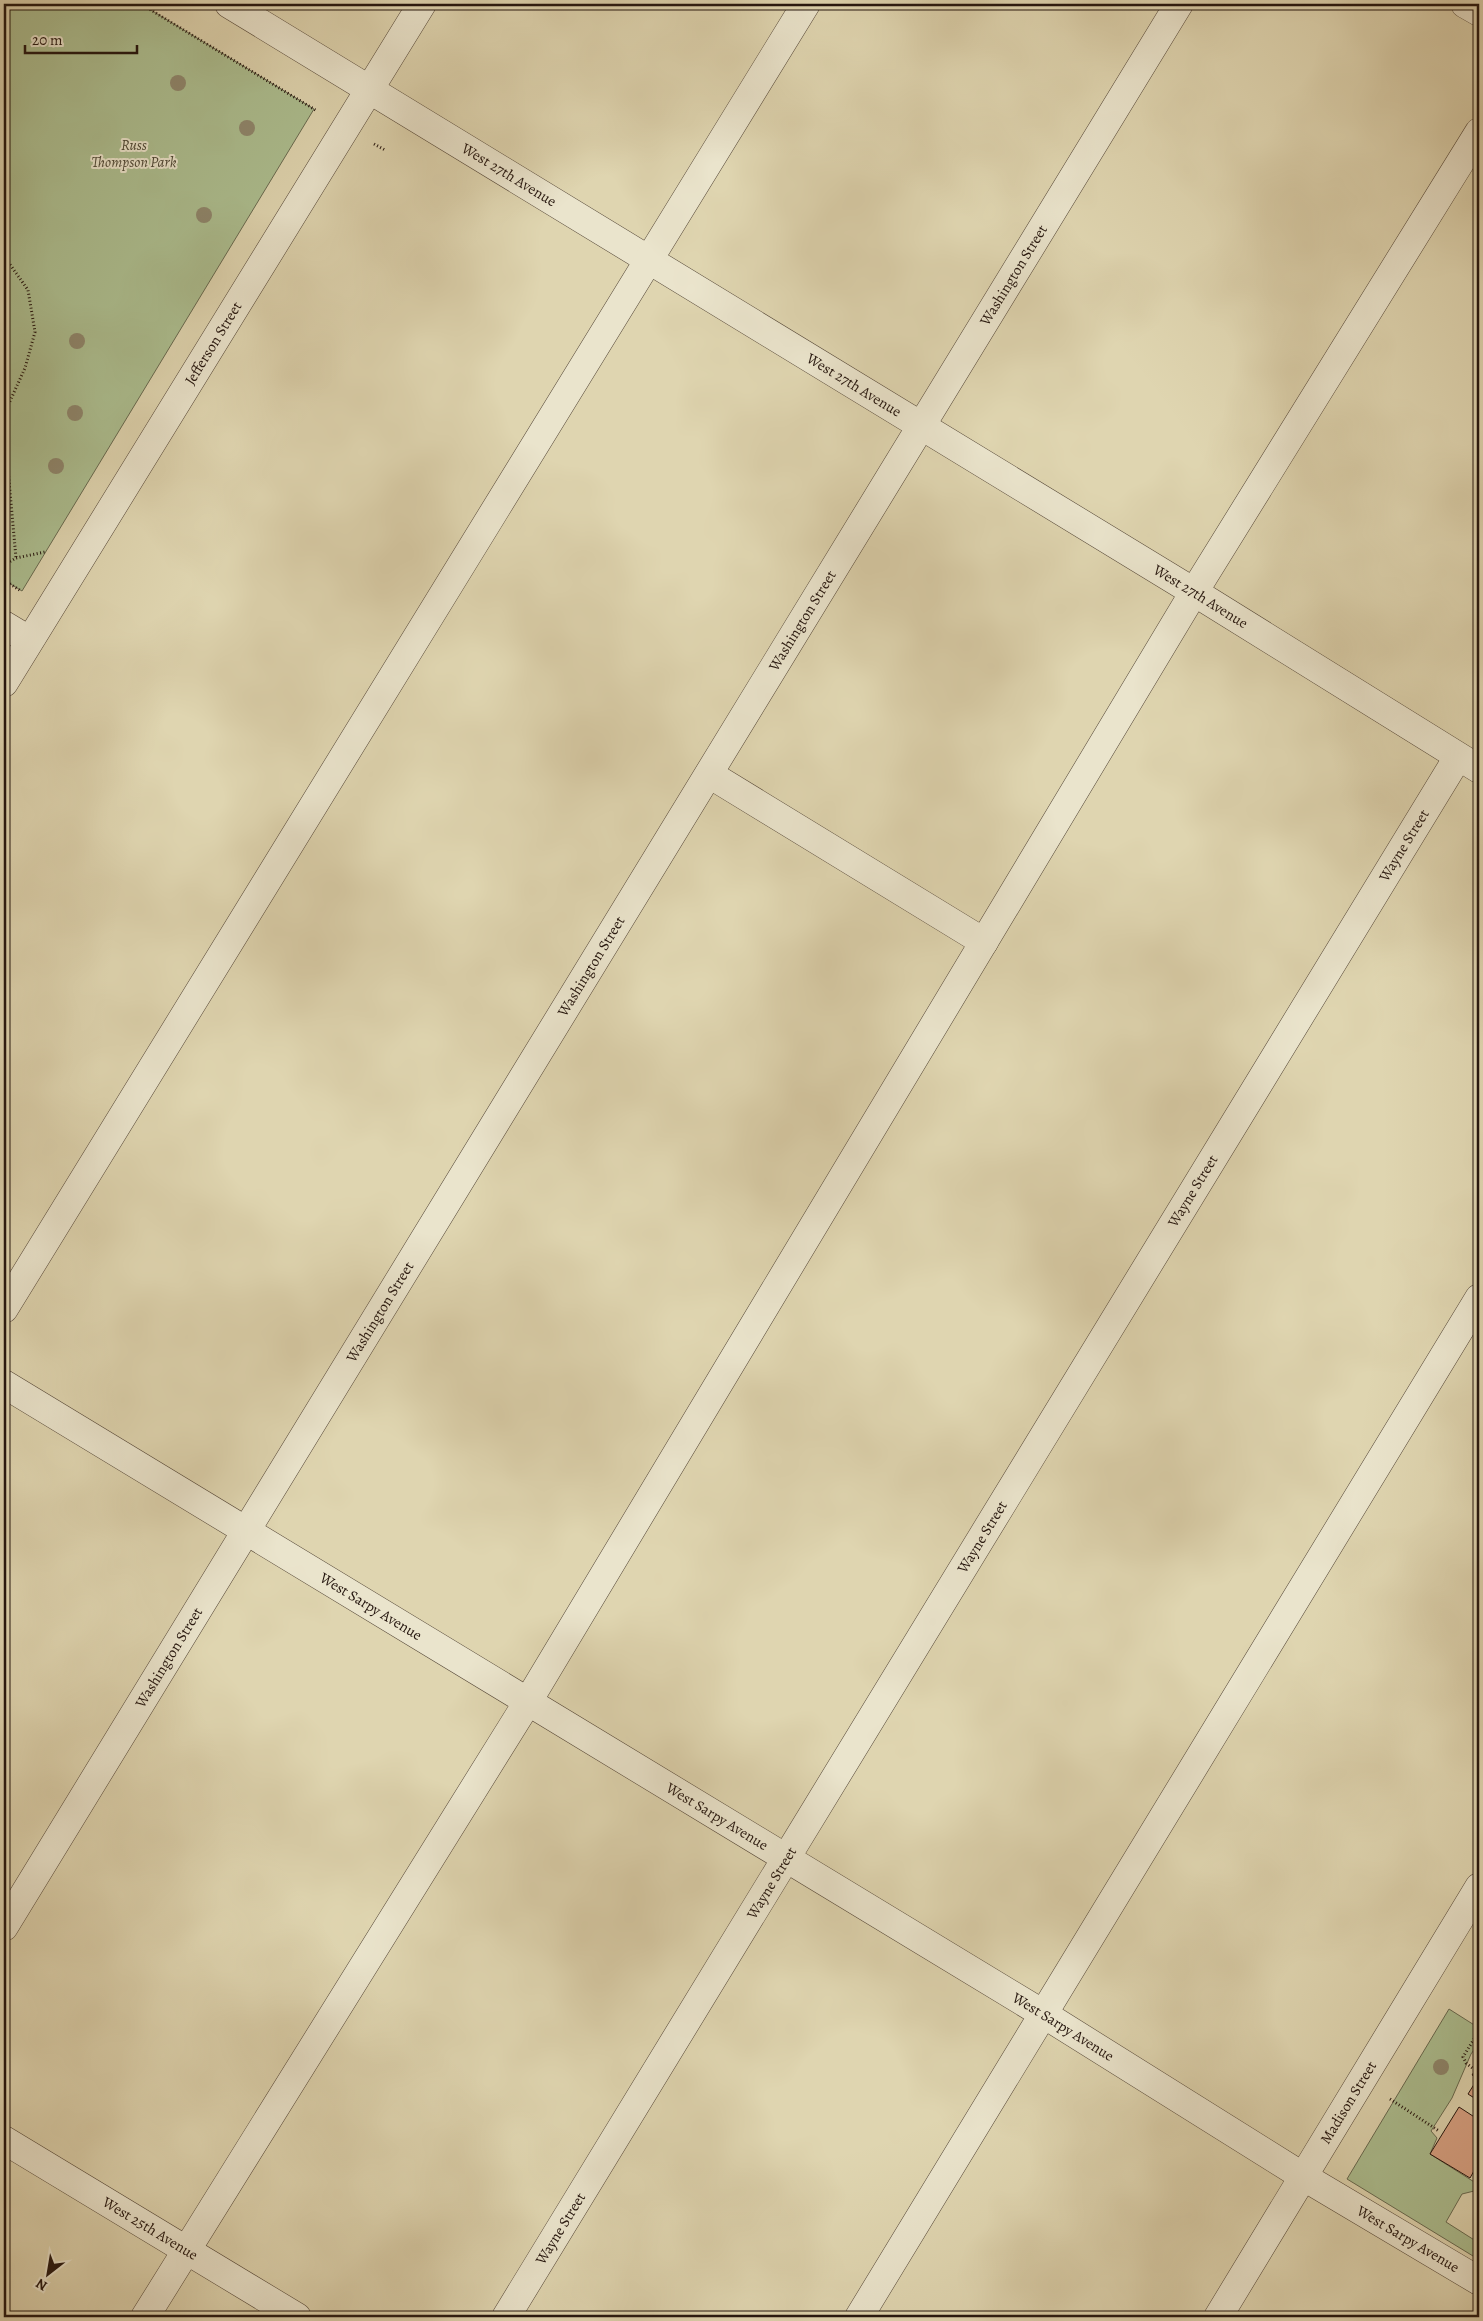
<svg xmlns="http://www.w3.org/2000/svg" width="1483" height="2321" viewBox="0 0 1483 2321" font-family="Alegreya,serif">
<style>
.green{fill:#acbe90;stroke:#686a50}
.building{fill:#d9a385;stroke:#25160f}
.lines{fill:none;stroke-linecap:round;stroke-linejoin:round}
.minor-casing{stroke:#544637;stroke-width:29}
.path{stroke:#25160f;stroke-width:3;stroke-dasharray:1 2.5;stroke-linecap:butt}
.minor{stroke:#eae4cc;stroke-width:28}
.tree{fill:#8f876d}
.labels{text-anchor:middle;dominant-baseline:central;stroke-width:4;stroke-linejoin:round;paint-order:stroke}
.park-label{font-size:15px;font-style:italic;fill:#4e4836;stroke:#eae4cc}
.street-label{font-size:15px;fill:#25160f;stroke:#eae4cc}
</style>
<rect width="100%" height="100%" fill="#dfd5b0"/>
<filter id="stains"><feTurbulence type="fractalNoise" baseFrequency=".004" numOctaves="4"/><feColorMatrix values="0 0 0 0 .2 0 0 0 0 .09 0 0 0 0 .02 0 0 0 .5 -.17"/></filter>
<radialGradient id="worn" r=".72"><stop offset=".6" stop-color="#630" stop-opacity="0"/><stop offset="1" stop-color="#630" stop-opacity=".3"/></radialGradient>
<!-- green -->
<g class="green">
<path d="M4,4h137l173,105 -292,482 -18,-11z"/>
<path d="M1449,2009l30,19v15l-8,11 -19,44 -21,33 6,7 -7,16 49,31v9l-5,-3 -12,3 -16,28 33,21v8l-6,5 -126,-77z"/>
</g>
<!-- building -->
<g class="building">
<path d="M1479,2065v36l-11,-7 10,-16 -6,-3z"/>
<path d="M1459,2107l20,13v42l-9,16 -40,-24z"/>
</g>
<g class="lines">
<defs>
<g id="minor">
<path id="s1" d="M229,4l965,588 285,177"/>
<path d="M1465,4l14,8"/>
<path d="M4,625l25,15"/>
<path id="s2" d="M4,683l418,-679"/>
<path d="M709,774l275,168"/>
<path d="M4,1309l802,-1305"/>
<path id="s3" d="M4,1384l1041,631 259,162 175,104"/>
<path id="s4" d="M4,1927l1175,-1923"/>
<path id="s5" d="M4,2140l293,177"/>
<path d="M145,2317l382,-614 667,-1111 285,-460"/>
<path id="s6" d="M506,2317c319,-519 633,-1041 952,-1560"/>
<path d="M859,2317l620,-1019"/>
<path id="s7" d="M1218,2317l261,-430"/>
</g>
</defs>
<!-- minor casing -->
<use href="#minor" class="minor-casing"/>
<!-- path -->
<g class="path">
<path d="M141,4l176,107"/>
<path d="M374,144l11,6"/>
<path d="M4,256l24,34 7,42 -10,36 -19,42 -2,12"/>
<path d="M4,452l4,18 8,88"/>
<path d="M4,565l12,-7 29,-6"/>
<path d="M4,580l17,11"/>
<path d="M1475,2070l-9,-7 -3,-6 16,-26"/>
<path d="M1390,2099l49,32"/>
</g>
<!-- minor -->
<use href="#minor" class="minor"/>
</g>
<!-- trees -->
<g class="tree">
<circle cx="178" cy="83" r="8"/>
<circle cx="247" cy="128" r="8"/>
<circle cx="204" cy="215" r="8"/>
<circle cx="77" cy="341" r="8"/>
<circle cx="75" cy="413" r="8"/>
<circle cx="56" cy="466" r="8"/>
<circle cx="1441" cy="2067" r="8"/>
</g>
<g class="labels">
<!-- park labels -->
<g class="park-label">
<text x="134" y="145">Russ<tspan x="134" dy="17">Thompson Park</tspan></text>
</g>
<!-- street labels -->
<g class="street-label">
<text stroke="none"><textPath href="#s1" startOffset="328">West 27th Avenue</textPath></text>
<text stroke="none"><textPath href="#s4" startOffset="1936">Washington Street</textPath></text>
<text stroke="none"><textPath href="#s2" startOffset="399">Jefferson Street</textPath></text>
<text stroke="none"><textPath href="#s1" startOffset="732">West 27th Avenue</textPath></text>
<text stroke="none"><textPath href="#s1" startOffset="1138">West 27th Avenue</textPath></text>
<text stroke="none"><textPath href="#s4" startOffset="1531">Washington Street</textPath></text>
<text stroke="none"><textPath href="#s6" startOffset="1724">Wayne Street</textPath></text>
<text stroke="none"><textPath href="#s4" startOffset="1126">Washington Street</textPath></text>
<text stroke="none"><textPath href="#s6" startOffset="1319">Wayne Street</textPath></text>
<text stroke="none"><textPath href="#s4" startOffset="721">Washington Street</textPath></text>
<text stroke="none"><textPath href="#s6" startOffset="914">Wayne Street</textPath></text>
<text stroke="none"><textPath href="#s3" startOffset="429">West Sarpy Avenue</textPath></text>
<text stroke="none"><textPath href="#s4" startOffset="316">Washington Street</textPath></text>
<text stroke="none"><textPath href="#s3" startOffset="834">West Sarpy Avenue</textPath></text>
<text stroke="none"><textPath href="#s6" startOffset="509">Wayne Street</textPath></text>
<text stroke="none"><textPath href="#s3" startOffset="1239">West Sarpy Avenue</textPath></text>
<text stroke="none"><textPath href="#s7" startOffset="251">Madison Street</textPath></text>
<text stroke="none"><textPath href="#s5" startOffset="171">West 25th Avenue</textPath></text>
<text stroke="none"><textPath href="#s6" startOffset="104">Wayne Street</textPath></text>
<text stroke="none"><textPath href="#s3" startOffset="1644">West Sarpy Avenue</textPath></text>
</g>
</g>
<!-- margin -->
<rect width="1483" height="2321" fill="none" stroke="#dfd5b0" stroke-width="20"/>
<rect x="5" y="5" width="1473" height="2311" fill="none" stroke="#25160f" stroke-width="2.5"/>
<rect x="10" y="10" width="1463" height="2301" fill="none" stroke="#25160f"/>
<!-- north arrow -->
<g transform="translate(48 2274) rotate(211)" stroke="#eae4cc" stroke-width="4" paint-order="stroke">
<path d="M0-4L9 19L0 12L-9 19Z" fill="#25160f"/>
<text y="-8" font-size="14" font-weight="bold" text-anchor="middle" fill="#25160f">N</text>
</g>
<!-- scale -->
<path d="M25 45v8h112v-8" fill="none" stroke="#25160f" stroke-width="2.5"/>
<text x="32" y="45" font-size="15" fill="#25160f" stroke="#eae4cc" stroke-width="4" paint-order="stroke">20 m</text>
<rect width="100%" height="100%" filter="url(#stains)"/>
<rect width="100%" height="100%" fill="url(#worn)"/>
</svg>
